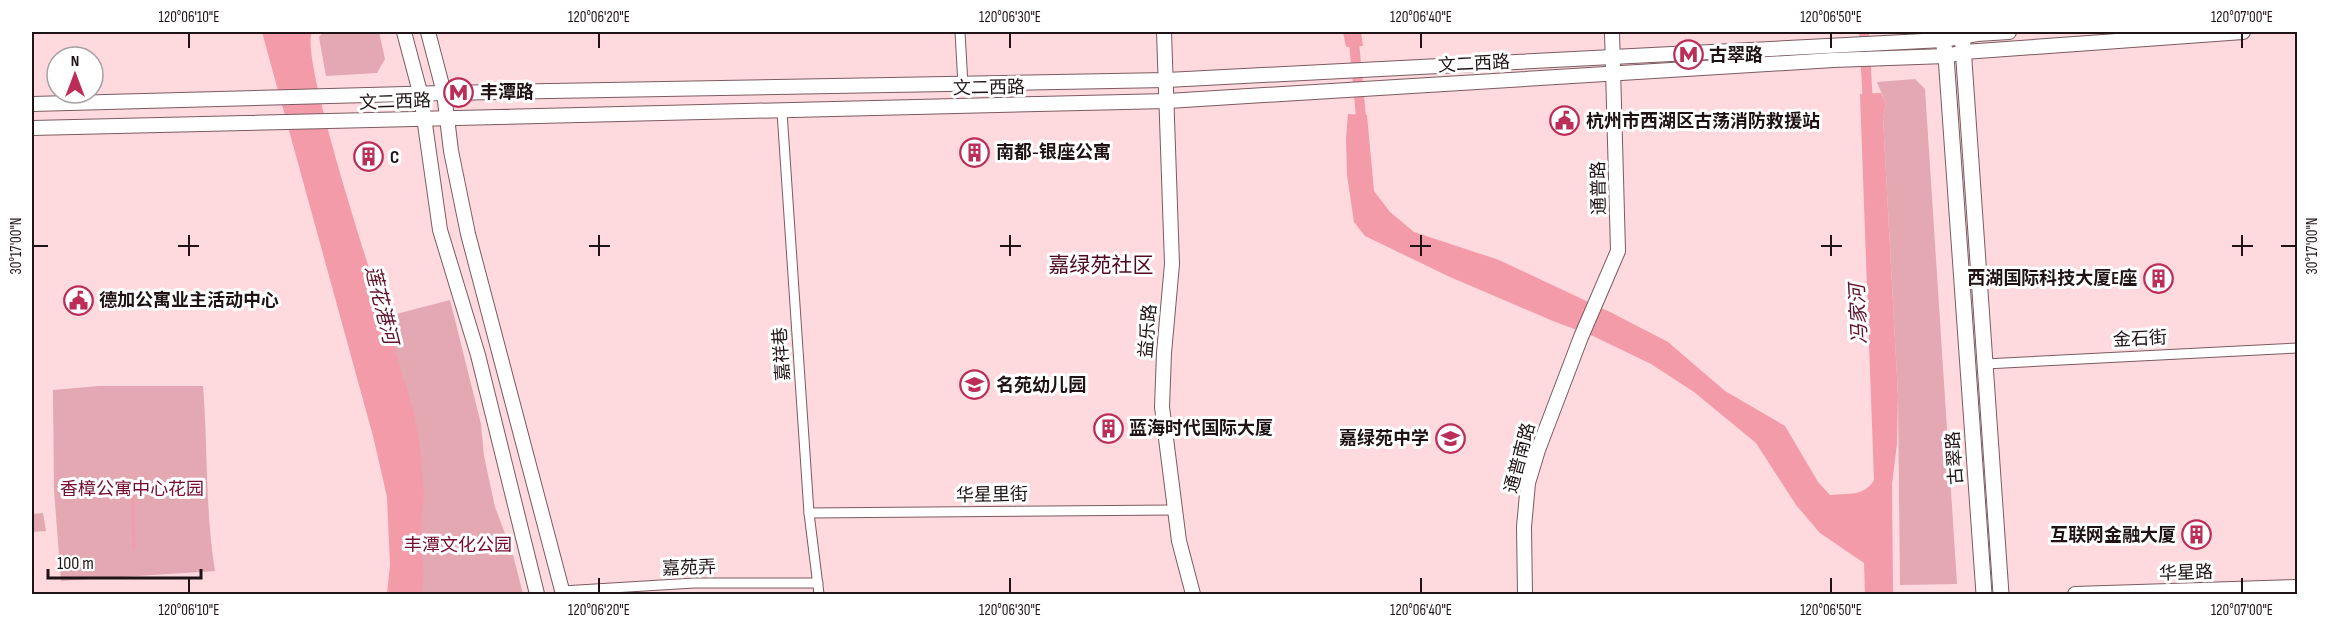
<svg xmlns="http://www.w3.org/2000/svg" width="2329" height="626" viewBox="0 0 2329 626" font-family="'Sofia Sans Condensed','Noto Sans SC',sans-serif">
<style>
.green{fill:#e3a8b1}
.water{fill:#f49baa}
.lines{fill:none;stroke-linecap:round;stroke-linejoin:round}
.stream{stroke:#f49baa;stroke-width:3}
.canal{stroke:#f49baa;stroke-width:10}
.street-casing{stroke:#7b5b60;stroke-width:11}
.secondary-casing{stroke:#7b5b60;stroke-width:16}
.primary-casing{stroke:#7b5b60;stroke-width:17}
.street{stroke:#fff;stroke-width:9}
.secondary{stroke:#fff;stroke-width:14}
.primary{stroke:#fff;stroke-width:15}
.ticks{fill:none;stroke:#1f1315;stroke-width:2}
.labels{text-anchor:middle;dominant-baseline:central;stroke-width:6;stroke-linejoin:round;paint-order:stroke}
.poi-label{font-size:18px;font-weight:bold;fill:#1f1315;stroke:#fff;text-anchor:start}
.street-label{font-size:18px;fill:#1f1315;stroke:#fff}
.park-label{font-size:18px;fill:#750b30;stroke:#fff}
.water-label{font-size:20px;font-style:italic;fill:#601329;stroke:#fff}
.quarter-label{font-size:21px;fill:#4e091f;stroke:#fff}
.neatline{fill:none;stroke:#1f1315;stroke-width:2}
.ticks-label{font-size:15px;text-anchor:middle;fill:#1f1315}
</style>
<rect width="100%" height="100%" fill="#fed9de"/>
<!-- green -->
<g class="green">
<path d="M323,32h56l6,27 -8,14 -51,3 -7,-39z"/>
<path d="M1915,79l10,10 32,495 -57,1 -2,-190 -15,-277 3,-14 -9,-22z"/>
<path d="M450,300l31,124 3,32 11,51 18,48 10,39h-110l-36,-275z"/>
<path d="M99,386h104c5,61 2,124 12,185l-154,10 -7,-91 -1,-100z"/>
<path d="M43,513l3,18 -14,1v-18z"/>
</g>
<!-- water -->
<g class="water">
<path d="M262,32h50c-15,30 88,327 102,381l6,34 4,50 -3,21 2,65 -2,11h-34l3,-29 -3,-68 -14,-61z"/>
<path d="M1343,32h18l2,14 -17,1z"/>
<path d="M1881,93l5,11 -3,14 15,277 -1,49 -5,40 1,110h-28l-1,-31 -44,-30 -24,-28 -40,-62 -62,-51 -43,-28 -58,-28 -40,-15 -103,-44 -85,-41 -11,-14 -7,-47 -1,-37 2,-24 19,1 7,76 16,21 24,20 85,28 113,53 56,29 57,49 60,35 33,56 12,13c18,-2 34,2 44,-15l-14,-386z"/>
</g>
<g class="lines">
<!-- stream -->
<path class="stream" d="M133,496l1,53"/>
<!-- canal -->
<g class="canal">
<path d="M1353,32l9,95"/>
<path d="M1864,32l4,74"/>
</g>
<defs>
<g id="street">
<path d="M960,32l3,53"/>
<path d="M782,112l27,401 10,81"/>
<path d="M1985,364l313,-16"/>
<path d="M809,513l365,-3"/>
<path d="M562,591l132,-8h124"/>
</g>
<g id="secondary">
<path d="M404,32l17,64 19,134 38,125 59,239"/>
<path d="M428,32l16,61 7,58 17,83 95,360"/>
<path d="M1164,32l8,232 -8,89 -2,54 17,134 14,53"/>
<path d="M32,104l412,-11 723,-13 776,-40 34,-6 32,-2"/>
<path d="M32,128l1136,-27 665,-41 113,-4 18,-4 279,-20"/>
<path d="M1525,594l-1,-67 4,-44 10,-33 43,-113 37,-86 -6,-219"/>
<path d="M2075,594l223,-7"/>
</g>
<g id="primary">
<path d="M1941,32l5,24 38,538"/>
<path d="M1962,32l39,562"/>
</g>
</defs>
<!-- street casing -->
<use href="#street" class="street-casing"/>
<!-- secondary casing -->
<use href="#secondary" class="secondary-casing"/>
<!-- primary casing -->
<use href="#primary" class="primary-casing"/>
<!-- street -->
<use href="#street" class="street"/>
<!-- secondary -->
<use href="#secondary" class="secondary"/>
<!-- primary -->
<use href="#primary" class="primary"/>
</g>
<!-- ticks -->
<path class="ticks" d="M189,33v15M599,33v15M1010,33v15M1421,33v15M1831,33v15M2242,33v15M189,235v21M599,235v21M1010,235v21M1421,235v21M1831,235v21M2242,235v21M33,246h15M178,246h21M589,246h21M1000,246h21M1410,246h21M1821,246h21M2232,246h21M2281,246h15M189,578v15M599,578v15M1010,578v15M1421,578v15M1831,578v15M2242,578v15"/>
<!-- icons -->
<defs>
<symbol id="metro-ring" viewBox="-11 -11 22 22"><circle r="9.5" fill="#fff" stroke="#bc2d57" stroke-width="1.5"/><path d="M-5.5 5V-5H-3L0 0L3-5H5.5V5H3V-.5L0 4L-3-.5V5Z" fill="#bc2d57"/></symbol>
<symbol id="civic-ring" viewBox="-11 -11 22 22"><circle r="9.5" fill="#fff" stroke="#bc2d57" stroke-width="1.5"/><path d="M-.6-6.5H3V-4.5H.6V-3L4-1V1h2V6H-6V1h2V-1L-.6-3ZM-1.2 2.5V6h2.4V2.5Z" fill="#bc2d57"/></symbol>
<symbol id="building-ring" viewBox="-11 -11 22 22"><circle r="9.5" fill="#fff" stroke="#bc2d57" stroke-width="1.5"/><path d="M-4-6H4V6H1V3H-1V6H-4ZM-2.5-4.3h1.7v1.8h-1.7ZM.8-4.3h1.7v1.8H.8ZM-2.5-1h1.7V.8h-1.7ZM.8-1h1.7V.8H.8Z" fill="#bc2d57"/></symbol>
<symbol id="school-ring" viewBox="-11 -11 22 22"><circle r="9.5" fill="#fff" stroke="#bc2d57" stroke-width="1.5"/><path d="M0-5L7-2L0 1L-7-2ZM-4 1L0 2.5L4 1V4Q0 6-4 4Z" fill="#bc2d57"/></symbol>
</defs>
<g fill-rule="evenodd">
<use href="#metro-ring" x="1672" y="38" width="33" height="33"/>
<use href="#metro-ring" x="442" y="76" width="33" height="33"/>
<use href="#civic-ring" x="1548" y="104" width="33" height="33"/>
<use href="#building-ring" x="958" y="136" width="33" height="33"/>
<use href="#building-ring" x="352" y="140" width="33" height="33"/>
<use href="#building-ring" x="2142" y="262" width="33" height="33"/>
<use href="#civic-ring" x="62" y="284" width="33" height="33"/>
<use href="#school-ring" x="958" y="368" width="33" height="33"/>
<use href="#building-ring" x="1092" y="412" width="33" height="33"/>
<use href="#school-ring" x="1434" y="422" width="33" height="33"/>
<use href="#building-ring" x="2180" y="518" width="33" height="33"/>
</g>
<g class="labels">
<!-- poi labels -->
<g class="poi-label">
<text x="1709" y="55">古翠路</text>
<text x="480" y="92">丰潭路</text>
<text x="1586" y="121">杭州市西湖区古荡消防救援站</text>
<text x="996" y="152">南都-银座公寓</text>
<text x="390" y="157">C</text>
<text x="2137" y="278" text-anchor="end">西湖国际科技大厦E座</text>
<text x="99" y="300">德加公寓业主活动中心</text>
<text x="996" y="385">名苑幼儿园</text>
<text x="1129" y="428">蓝海时代国际大厦</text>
<text x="1429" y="438" text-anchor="end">嘉绿苑中学</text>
<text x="2176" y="535" text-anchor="end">互联网金融大厦</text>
</g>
<!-- street labels -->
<g class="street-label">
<text transform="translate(1474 64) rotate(-3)">文二西路</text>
<text transform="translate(989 88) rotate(-1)">文二西路</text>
<text transform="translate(395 102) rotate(-2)">文二西路</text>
<text transform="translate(1599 188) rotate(-91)">通普路</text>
<text transform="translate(1148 331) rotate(-85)">益乐路</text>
<text transform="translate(2140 339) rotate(-3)">金石街</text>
<text transform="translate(782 354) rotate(-94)">嘉祥巷</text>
<text transform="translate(1520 458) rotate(-75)">通普南路</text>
<text transform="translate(1955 458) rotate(-94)">古翠路</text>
<text transform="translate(992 495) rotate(-1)">华星里街</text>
<text transform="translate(689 568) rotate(-2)">嘉苑弄</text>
<text transform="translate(2186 573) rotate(-2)">华星路</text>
</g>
<!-- park labels -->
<g class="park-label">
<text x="132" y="489">香樟公寓中心花园</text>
<text x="458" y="545">丰潭文化公园</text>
</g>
<!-- water labels -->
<g class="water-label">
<text transform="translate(381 305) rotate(76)">莲花港河</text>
<text transform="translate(1859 314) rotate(-93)">冯家河</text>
</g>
<!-- quarter labels -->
<g class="quarter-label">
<text x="1101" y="265">嘉绿苑社区</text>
</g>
</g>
<!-- border -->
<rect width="2329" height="626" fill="none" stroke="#ffffff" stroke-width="66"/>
<!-- north arrow -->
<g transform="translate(75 75)"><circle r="28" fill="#ffffff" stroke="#a5a1a1" stroke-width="1.5"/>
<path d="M0-4.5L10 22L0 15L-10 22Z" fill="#bc2d57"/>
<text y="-9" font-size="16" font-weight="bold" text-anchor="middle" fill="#1f1315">N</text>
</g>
<!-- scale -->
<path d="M48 569v9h153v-9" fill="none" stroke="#1f1315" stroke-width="3"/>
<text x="57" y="569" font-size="18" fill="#1f1315" stroke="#ffffff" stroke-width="4.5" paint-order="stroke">100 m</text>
<rect x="33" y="33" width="2263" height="560" class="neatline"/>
<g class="ticks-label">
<text x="189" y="22">120°06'10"E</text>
<text x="599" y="22">120°06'20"E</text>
<text x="1010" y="22">120°06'30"E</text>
<text x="1421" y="22">120°06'40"E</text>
<text x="1831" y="22">120°06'50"E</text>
<text x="2242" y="22">120°07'00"E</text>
<text transform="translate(16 246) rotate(-90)" y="5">30°17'00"N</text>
<text transform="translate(2312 246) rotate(-90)" y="5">30°17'00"N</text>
<text x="189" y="615">120°06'10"E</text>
<text x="599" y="615">120°06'20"E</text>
<text x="1010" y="615">120°06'30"E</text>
<text x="1421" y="615">120°06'40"E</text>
<text x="1831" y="615">120°06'50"E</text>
<text x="2242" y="615">120°07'00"E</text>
</g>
</svg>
